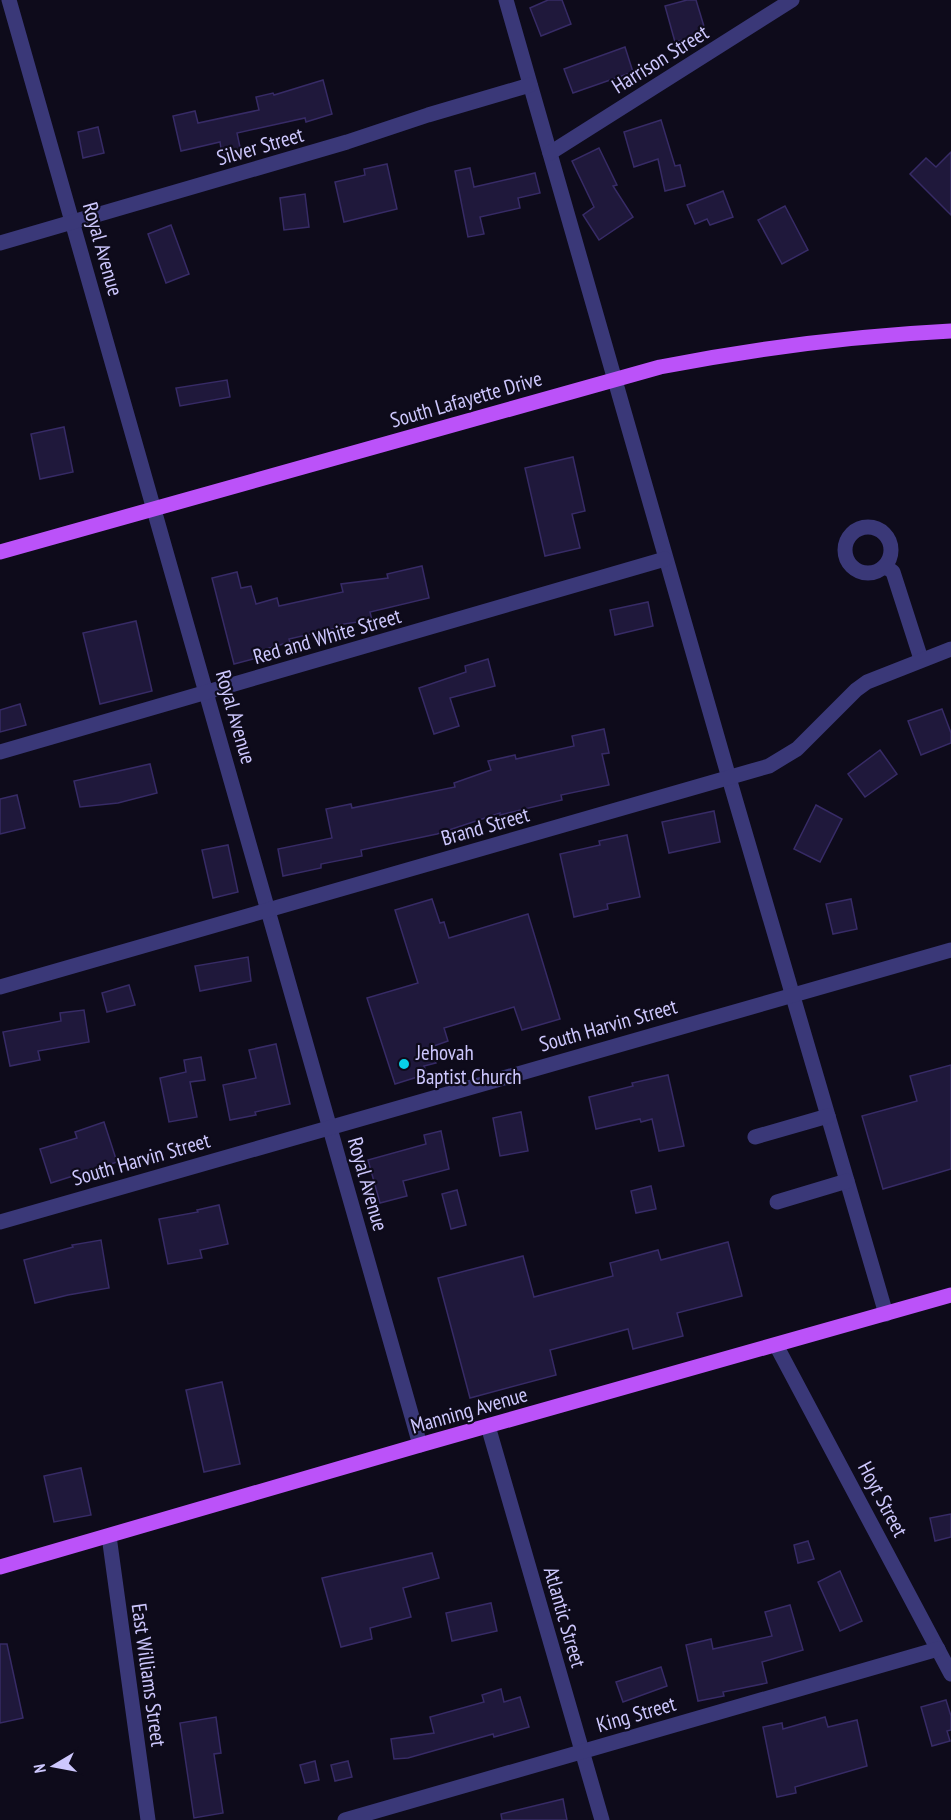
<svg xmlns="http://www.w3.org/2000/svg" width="951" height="1820" viewBox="0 0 951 1820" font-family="'PT Sans Narrow',sans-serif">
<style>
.building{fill:#1f183b;stroke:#372b66;stroke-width:1.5}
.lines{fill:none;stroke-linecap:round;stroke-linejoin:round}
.minor{stroke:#3a3878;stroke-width:15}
.major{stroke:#bb52f9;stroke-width:15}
.poi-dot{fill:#08d1e8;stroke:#0e0b1b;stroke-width:2}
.labels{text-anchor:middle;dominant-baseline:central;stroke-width:4.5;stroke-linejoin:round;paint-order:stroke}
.street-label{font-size:21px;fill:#cdc7fd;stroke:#0e0b1b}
.poi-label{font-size:21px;fill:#cdc7fd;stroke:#0e0b1b;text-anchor:start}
</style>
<rect width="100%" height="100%" fill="#0e0b1b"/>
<!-- building -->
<g class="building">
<path d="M548,0h14l9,24 -30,12 -11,-28z"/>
<path d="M687,0h9l10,33 -31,9 -10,-36z"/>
<path d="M625,47l8,25 -60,21 -9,-24z"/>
<path d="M323,80l9,34 -26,8 -1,-4 -68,15 4,19 -19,3 -2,-13 -39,9 -8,-35 22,-5 3,12 61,-13 -3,-13 17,-4 1,2z"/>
<path d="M661,120l14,46 5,-1 5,21 -20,5 -7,-32 -24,8 -10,-35z"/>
<path d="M98,127l6,26 -21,5 -5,-26z"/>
<path d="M599,148l18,37 -4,1 20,31 -34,23 -16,-25 11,-8 -22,-46z"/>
<path d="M951,152v63l-41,-41 16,-16 10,9z"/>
<path d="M387,164l10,45 -53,13 -9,-40 30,-7 -1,-6z"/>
<path d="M470,168l4,19 61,-14 5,20 -22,5 2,10 -40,9 4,17 -16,3 -13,-66z"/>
<path d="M723,191l10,26 -23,8 -3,-6 -12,5 -8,-19z"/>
<path d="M305,194l4,33 -25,3 -4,-32z"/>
<path d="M785,206l23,44 -26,14 -24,-44z"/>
<path d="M171,225l18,49 -23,9 -18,-49z"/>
<path d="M227,380l3,17 -50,9 -4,-18z"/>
<path d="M64,427l9,45 -33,7 -9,-45z"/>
<path d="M573,457l12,54 -13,3 8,34 -35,8 -20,-88z"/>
<path d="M422,566l7,32 -59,14 2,8 -36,5 1,3 -48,11 1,3 -31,9 2,6 -27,7 -22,-86 25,-6 4,16 10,-2 5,18 21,-6 2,8 64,-14 -2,-8 47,-6 -1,-4z"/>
<path d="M648,602l5,24 -38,9 -5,-25z"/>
<path d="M136,621l16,70 -52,13 -17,-71z"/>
<path d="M488,659l7,27 -45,12 9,28 -25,8 -15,-46 47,-16 -1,-6z"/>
<path d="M20,704l6,21 -26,7v-22z"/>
<path d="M942,709l9,24v10l-30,12 -13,-34z"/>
<path d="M604,729l5,24 -7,1 7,31 -48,10 1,5 -62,15v-2l-63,21 -76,16 1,6 -41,8v4l-38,8 -5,-27 54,-11 -6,-29 25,-5 1,4 103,-21 -1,-4 37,-13 -3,-9 27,-6 1,4 58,-13 -2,-10z"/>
<path d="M880,750l17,24 -32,23 -17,-23z"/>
<path d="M150,764l7,29 -39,10 -38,4 -6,-26z"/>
<path d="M17,795l8,33 -25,6v-35z"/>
<path d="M816,805l26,14 -22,43 -26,-13z"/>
<path d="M714,811l6,31 -51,11 -7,-31z"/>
<path d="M627,835l13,62 -33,7 1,5 -34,8 -14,-63 40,-9 -1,-4z"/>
<path d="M228,845l10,47 -25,6 -11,-48z"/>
<path d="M432,899l8,24 4,-1 5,16 79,-24 32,105 -38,11 -8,-23 -70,21 4,13 -17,6 5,16 -12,3 3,8 -32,10 -28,-86 51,-15 -23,-73z"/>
<path d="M851,899l6,30 -24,5 -7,-30z"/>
<path d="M248,957l3,24 -51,10 -5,-25z"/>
<path d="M129,985l6,20 -28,7 -5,-19z"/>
<path d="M84,1010l5,32 -51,9 2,9 -30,6 -7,-34 58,-11 -1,-8z"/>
<path d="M276,1044l14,60 -35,8 1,3 -26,5 -7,-35 33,-7 -7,-28z"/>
<path d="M201,1057l4,23 -15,2 7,35 -28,5 -9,-44 26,-6 -2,-12z"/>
<path d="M951,1065v104l-68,20 -21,-73 55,-15 -7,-25z"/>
<path d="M668,1075l16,71 -25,5 -7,-32 -11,3 -1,-3 -44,10 -7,-32 44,-11 -1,-3z"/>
<path d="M521,1112l7,39 -28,5 -7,-38z"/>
<path d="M104,1122l13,40 -66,21 -11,-34 37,-11 -2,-6z"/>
<path d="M441,1131l8,38 -46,12 4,15 -27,7 -12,-43 58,-16 -2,-9z"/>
<path d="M651,1186l5,23 -20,4 -5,-22z"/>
<path d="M457,1190l9,35 -15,4 -9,-35z"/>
<path d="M219,1205l9,39 -28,6 2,8 -34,6 -9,-45 39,-7 -1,-2z"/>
<path d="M101,1240l8,48 -41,7 -33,8 -11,-43 49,-13 -1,-2z"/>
<path d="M728,1242l14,54 -65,17 6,23 -50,13 -5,-20 -78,21 6,25 -86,23 -32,-120 85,-22 11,41 79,-21 -3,-13 48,-13 3,10z"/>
<path d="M222,1382l18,82 -36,8 -18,-82z"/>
<path d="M81,1468l10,47 -37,7 -10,-46z"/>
<path d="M951,1514v23l-16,4 -5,-23z"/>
<path d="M808,1541l6,18 -16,4 -4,-18z"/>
<path d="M432,1553l7,25 -36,10 8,29 -41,11 2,11 -31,8 -19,-69z"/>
<path d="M840,1571l22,50 -22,10 -22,-49z"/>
<path d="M491,1603l6,28 -45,10 -6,-28z"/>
<path d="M790,1605l13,45 -41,12 5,21 -44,9 1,4 -26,5 -12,-56 25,-6 2,10 59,-13 -7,-24z"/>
<path d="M0,1644h7l16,74 -23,5z"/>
<path d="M661,1667l6,19 -44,16 -7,-20z"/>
<path d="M501,1689l3,13 16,-5 9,30 -35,10 -1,-3 -85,24 -14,1 -3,-20 43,-6 -4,-16 54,-15 -2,-7z"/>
<path d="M946,1700l5,16v14l-4,1 3,10 -18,5 -11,-39z"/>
<path d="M216,1717l5,36 -7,1 9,59 -29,5 -14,-95z"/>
<path d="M825,1717l3,10 29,-7 10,46 -72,21 1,6 -19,4 -14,-70 19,-4 1,6z"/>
<path d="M315,1761l4,19 -14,3 -5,-18z"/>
<path d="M348,1761l4,16 -17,4 -4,-16z"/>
<path d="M563,1799l4,21h-65l-1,-6z"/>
</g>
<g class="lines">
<!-- minor -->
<g class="minor">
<path d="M9,0l411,1445"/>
<path d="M506,0l223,778 157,536"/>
<path d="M550,153l242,-153"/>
<path d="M0,243l347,-101 81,-27 102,-30"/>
<circle cx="868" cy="550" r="23"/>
<path d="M885,566l8,6 28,87"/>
<path d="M0,752l665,-193"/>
<path d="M0,987l769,-221 28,-17 59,-59 11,-8 84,-33"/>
<path d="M755,1137l73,-21"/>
<path d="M777,1202l70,-21"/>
<path d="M0,1222l951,-272"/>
<path d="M776,1345l175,329"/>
<path d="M488,1426l114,394"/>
<path d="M109,1536l39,284"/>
<path d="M345,1820l593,-171"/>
</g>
<!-- major -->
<g class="major">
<path d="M0,552l660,-185c98,-19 191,-31 291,-36"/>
<path d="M0,1567l420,-122 531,-150"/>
</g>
</g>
<!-- markers -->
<circle class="poi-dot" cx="404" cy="1064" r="6"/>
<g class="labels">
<!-- street labels -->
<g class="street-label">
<text transform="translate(660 59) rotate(-32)">Harrison Street</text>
<text transform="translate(260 146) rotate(-16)">Silver Street</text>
<text transform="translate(103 249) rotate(74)">Royal Avenue</text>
<text transform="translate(466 399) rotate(-16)">South Lafayette Drive</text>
<text transform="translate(327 636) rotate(-16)">Red and White Street</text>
<text transform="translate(236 717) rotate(74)">Royal Avenue</text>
<text transform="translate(485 826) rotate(-16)">Brand Street</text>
<text transform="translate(608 1025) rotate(-16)">South Harvin Street</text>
<text transform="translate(141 1159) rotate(-16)">South Harvin Street</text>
<text transform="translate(368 1184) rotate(74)">Royal Avenue</text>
<text transform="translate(469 1410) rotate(-16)">Manning Avenue</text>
<text transform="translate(883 1499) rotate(62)">Hoyt Street</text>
<text transform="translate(565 1617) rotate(74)">Atlantic Street</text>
<text transform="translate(149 1675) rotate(82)">East Williams Street</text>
<text transform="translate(636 1714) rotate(-16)">King Street</text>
</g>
<!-- poi labels -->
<g class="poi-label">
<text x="416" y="1052">Jehovah<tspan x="416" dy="24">Baptist Church</tspan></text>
</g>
</g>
<!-- north arrow -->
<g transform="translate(54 1766) rotate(260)" stroke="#0e0b1b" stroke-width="4.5" paint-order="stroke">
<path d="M0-4.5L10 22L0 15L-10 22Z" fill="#cdc7fd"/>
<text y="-9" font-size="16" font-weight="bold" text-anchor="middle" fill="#cdc7fd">N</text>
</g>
</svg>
